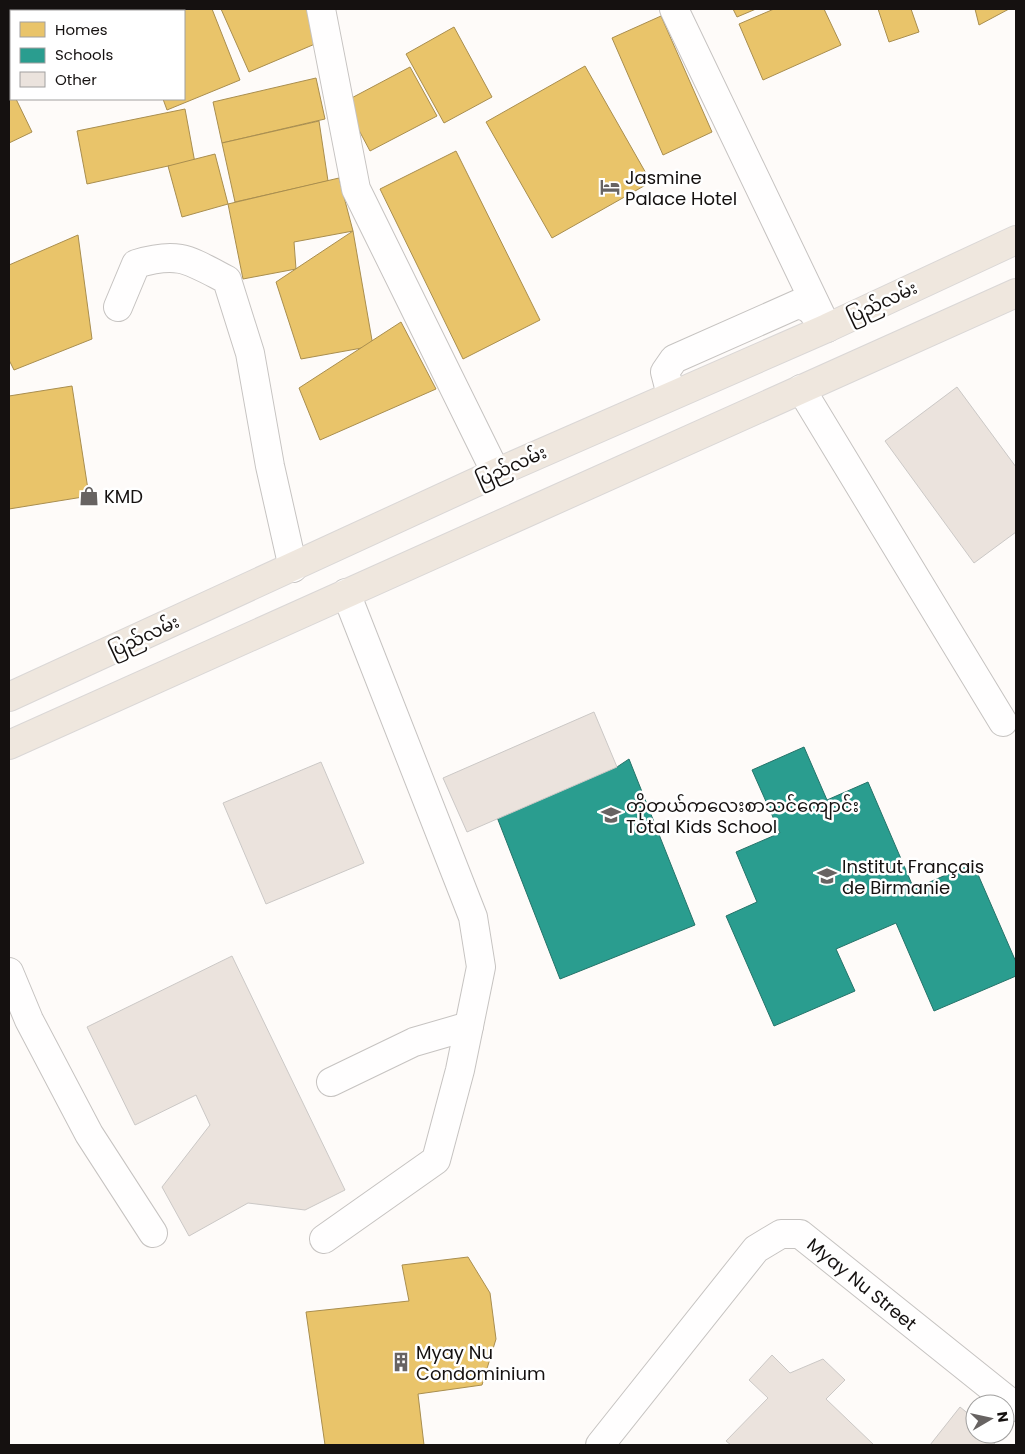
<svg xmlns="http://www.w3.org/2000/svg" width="1025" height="1454" viewBox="0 0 1025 1454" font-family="Poppins,'Noto Sans Myanmar',sans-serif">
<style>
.homes{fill:#e9c46a;stroke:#a98e4f}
.schools{fill:#2a9d8f;stroke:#247369}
.building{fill:#ebe3dd;stroke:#cbc8c6}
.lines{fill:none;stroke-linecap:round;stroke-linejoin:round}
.minor-casing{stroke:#c6c3c1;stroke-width:30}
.highway-casing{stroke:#dad7d6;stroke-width:30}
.minor{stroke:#fffefe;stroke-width:28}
.highway{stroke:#efe7de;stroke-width:28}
.labels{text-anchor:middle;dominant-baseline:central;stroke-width:5;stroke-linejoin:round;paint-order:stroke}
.poi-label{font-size:18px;fill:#151110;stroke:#fff;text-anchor:start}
.street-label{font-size:18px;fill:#151110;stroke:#fff}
</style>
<rect width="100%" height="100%" fill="#fefbf9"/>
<!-- homes -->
<g class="homes">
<path d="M9,9h125l-10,2h-113v6z"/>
<path d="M162,9h50l28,71 -73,30 -4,-11h21v-88h-28z"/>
<path d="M221,9h87l14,32 -73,31z"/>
<path d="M733,9h23l-19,8z"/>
<path d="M774,9h50l17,36 -78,35 -24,-56z"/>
<path d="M878,9h33l8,23 -30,10z"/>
<path d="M975,9h34l-30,16z"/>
<path d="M661,16l51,116 -49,23 -51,-117z"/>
<path d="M454,27l38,70 -48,26 -38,-69z"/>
<path d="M585,66l66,116 -99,56 -66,-116z"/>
<path d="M410,67l27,49 -67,35 -26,-49z"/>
<path d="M316,78l9,41 -103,24 -9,-41z"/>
<path d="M9,83l2,16h5l16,33 -23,11z"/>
<path d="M185,109l10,54 -27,3 -81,18 -10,-53z"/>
<path d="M319,121l9,60 -93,21 -13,-59z"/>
<path d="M456,151l84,169 -77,39 -83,-170z"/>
<path d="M215,154l13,50 -46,13 -14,-51z"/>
<path d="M339,178l14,53 -59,11 2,27 -53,10 -15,-75z"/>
<path d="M353,231l20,115 -72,13 -25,-77z"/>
<path d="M78,235l14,104 -78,31 -5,-10v-95z"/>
<path d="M401,322l35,67 -116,51 -21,-52z"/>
<path d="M72,386l17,110 -80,13v-113z"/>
<path d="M468,1257l22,36 6,46 -14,46 -64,9 6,51h-99l-19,-133 103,-11 -7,-36z"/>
</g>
<!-- schools -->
<g class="schools">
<path d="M804,747l23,53 41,-18 46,107 59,-26 43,99v14l-82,35 -38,-88 -60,26 19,42 -81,35 -48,-110 31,-14 -21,-50 44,-19 -28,-63z"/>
<path d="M629,759l66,166 -135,54 -65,-167 122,-45z"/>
</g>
<!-- building -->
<g class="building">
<path d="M957,387l59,80v65l-42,31 -89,-122z"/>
<path d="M594,712l23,55 -150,65 -24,-54z"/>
<path d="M321,762l43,101 -98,41 -43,-101z"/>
<path d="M232,956l113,234 -40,20 -57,-7 -59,33 -27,-49 48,-62 -14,-30 -61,30 -48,-98z"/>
<path d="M772,1355l18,18 33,-14 22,21 -19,19 48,46h-143l-5,-4 42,-43 -19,-18z"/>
<path d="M960,1407l15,12v15h18l6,4 -6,7h-63z"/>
</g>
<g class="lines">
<defs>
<g id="minor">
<path d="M321,9l35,180 140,284"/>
<path d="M674,9l153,319"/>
<path d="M118,307l18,-43c43,-13 53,-4 91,16l23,73 20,113 23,102"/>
<path d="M801,389l202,333"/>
<path d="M671,395l-6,-23 9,-13 124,-55 11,4 15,17"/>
<path d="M9,972l20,48 60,114 64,99"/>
<path d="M331,1082l83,-40 55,-16 12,-59 -8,-50 -127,-324"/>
<path d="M324,1239l112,-79 24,-90 9,-44"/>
<path d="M600,1445l156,-196 25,-15h19l216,173"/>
</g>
<g id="highway">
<path d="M9,697l487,-224 331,-145 189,-88"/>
<path d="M9,745l1007,-452"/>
</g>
</defs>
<!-- minor casing -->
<use href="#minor" class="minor-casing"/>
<!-- highway casing -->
<use href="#highway" class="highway-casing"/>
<!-- minor -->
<use href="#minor" class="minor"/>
<!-- highway -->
<use href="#highway" class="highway"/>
</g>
<!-- icons -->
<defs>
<symbol id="hotel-bare" viewBox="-9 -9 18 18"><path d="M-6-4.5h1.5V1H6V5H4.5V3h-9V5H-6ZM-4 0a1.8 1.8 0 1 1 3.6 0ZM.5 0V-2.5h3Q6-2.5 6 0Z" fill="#676362" stroke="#fff" stroke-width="2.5" paint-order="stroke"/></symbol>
<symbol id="shop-bare" viewBox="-9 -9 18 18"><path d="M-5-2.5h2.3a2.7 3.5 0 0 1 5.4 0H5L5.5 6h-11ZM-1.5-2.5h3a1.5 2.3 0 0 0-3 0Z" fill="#676362" stroke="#fff" stroke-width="2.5" paint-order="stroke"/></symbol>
<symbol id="school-bare" viewBox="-9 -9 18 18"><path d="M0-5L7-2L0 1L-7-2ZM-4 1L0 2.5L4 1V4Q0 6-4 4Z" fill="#676362" stroke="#fff" stroke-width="2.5" paint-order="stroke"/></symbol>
<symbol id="building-bare" viewBox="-9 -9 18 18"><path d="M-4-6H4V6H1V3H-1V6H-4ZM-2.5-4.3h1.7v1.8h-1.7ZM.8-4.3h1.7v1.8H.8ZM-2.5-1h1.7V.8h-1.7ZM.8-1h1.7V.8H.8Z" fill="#676362" stroke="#fff" stroke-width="2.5" paint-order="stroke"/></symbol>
</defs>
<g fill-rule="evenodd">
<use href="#hotel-bare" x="596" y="173" width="28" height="28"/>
<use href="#shop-bare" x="75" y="482" width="28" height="28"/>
<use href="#school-bare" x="597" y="801" width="28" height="28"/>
<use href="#school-bare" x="813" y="862" width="28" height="28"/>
<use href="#building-bare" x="387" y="1348" width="28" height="28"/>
</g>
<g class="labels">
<!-- poi labels -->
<g class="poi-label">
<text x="625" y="177">Jasmine<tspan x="625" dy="21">Palace Hotel</tspan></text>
<text x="104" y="496">KMD</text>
<text x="626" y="805">တိုတယ်ကလေးစာသင်ကျောင်း<tspan x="626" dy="21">Total Kids School</tspan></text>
<text x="842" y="866">Institut Français<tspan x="842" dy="21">de Birmanie</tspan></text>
<text x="416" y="1352">Myay Nu<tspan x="416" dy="21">Condominium</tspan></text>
</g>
<!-- street labels -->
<g class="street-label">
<text transform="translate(882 302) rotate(-25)">ပြည်လမ်း</text>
<text transform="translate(511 466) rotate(-24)">ပြည်လမ်း</text>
<text transform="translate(144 636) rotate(-25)">ပြည်လမ်း</text>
<text transform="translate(862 1284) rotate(39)">Myay Nu Street</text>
</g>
</g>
<!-- border -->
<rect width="1025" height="1454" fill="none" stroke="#151110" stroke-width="20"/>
<!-- legend -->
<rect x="10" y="10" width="175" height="90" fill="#ffffff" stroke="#a1a09f"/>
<rect x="20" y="22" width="25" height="15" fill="#e9c46a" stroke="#a1a09f"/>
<text x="55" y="35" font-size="15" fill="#151110">Homes</text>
<rect x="20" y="48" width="25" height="15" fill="#2a9d8f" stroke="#a1a09f"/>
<text x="55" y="60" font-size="15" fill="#151110">Schools</text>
<rect x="20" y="72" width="25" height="15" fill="#ebe3dd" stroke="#a1a09f"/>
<text x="55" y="85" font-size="15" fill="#151110">Other</text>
<!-- north arrow -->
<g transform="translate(990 1419) rotate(81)"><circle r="24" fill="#ffffff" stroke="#a1a09f"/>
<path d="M0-4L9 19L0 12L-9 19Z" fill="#676362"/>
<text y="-8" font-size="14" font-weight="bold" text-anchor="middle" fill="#151110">N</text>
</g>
</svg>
